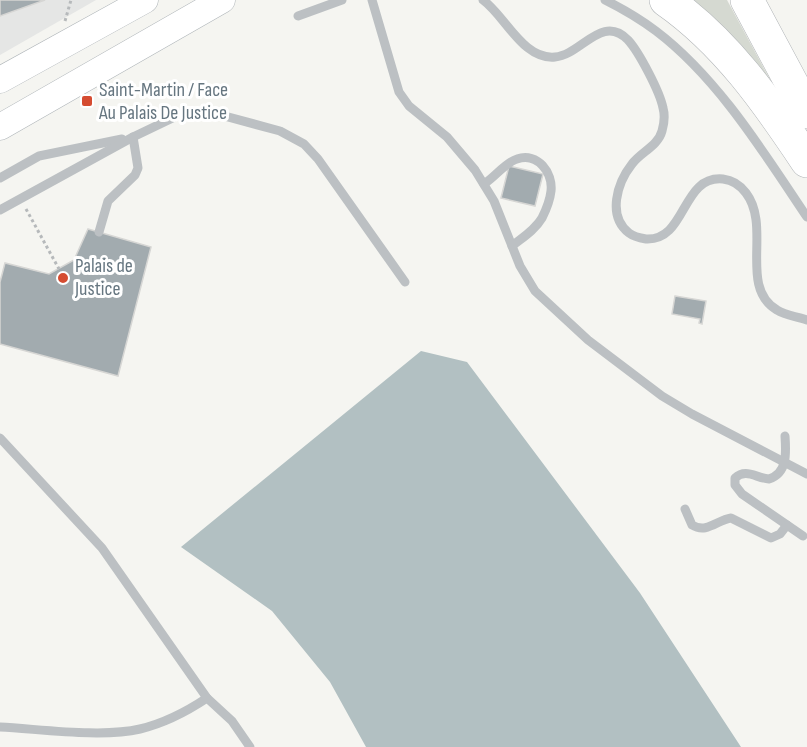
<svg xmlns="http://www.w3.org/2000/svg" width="807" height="747" viewBox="0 0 807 747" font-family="'Sofia Sans Condensed',sans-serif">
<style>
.built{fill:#e5e6e5}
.green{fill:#d5d9d1}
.water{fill:#b2c0c2}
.building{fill:#a2abaf;stroke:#d6d6d4;stroke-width:1.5}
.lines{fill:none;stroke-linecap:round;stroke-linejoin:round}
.secondary-casing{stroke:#aeb4b8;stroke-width:27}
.highway-casing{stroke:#afb3b6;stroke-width:34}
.path{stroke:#b6b9bb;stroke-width:3;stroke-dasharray:3 3;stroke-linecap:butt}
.lane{stroke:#bcc0c3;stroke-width:9}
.secondary{stroke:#fff;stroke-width:26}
.highway{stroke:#fff;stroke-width:33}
.poi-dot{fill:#d54c31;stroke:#fff;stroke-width:2}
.labels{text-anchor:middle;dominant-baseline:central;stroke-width:6;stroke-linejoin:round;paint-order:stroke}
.poi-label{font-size:20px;fill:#667680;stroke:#fff;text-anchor:start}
</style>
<rect width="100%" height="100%" fill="#f5f5f1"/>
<!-- built -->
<path class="built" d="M0,0h96l-96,55z"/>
<!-- green -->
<path class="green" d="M685,0h42l48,89z"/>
<!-- water -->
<path class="water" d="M421,351l46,11 173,231 101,154h-375l-36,-65 -58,-71 -91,-64z"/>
<!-- building -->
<g class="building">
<path d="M0,0h45l-45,16z"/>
<path d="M509,166l34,8 -8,32 -34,-8z"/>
<path d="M88,229l63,18 -33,129 -118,-32v-62l5,-19 44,11 25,-14z"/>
<path d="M675,296l31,5 -4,23 -3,-1 1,-4 -28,-5z"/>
</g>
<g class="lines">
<defs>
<g id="secondary">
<path d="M0,80l145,-80"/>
<path d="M0,127l222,-127"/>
</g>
<g id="highway">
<path d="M666,0c60,42 101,101 141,161"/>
<path d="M747,0l60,112"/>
</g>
</defs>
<!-- secondary casing -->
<use href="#secondary" class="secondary-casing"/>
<!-- highway casing -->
<use href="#highway" class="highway-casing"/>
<!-- path -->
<g class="path">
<path d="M65,21l6,-21"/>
<path d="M26,209l33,60"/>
</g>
<!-- lane -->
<g class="lane">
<path d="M372,0l27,92 10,14 38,31 28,33 19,31 26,65 15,25 53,49 74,56 30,18 115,60"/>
<path d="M483,0c23,17 40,60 72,57 26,-2 47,-44 73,-17 11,12 32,52 35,68 2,7 1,16 -1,23 -4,15 -21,21 -30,33 -15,19 -25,52 -3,69 5,4 11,5 17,6 41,2 35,-64 77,-60 9,1 17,6 23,14 26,34 -8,94 31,117 9,6 20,6 30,10"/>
<path d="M605,0c18,9 35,19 51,31 62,47 108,122 151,186"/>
<path d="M298,16l44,-16"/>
<path d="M0,178l39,-22 83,-17"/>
<path d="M484,184c11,-7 22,-22 33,-25 21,-7 36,14 34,32 -1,9 -5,19 -9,27 -7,12 -20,20 -30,28"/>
<path d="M0,210l133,-73 50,-24 23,-2 74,20 24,13 14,15 87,123"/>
<path d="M99,232l9,-31 27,-26 3,-7 -5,-31"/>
<path d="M785,436c1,16 3,37 -16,43 -13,-1 -23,-11 -34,-1v7l7,9 61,42"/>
<path d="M0,438l102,110 105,150 25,23 18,26"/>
<path d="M685,509l7,16c15,9 25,-5 39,-7l40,20 9,-4 7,-9"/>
<path d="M0,727c40,2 102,11 140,2 25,-6 46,-17 67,-31"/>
</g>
<!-- secondary -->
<use href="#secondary" class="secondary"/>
<!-- highway -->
<use href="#highway" class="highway"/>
</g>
<!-- markers -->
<g class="poi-dot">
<rect x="81" y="95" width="12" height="12" rx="3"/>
<circle cx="63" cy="278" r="6"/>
</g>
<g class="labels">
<!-- poi labels -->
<g class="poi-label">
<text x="99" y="90">Saint-Martin / Face<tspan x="99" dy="23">Au Palais De Justice</tspan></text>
<text x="75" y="266">Palais de<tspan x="75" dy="23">Justice</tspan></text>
</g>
</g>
</svg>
